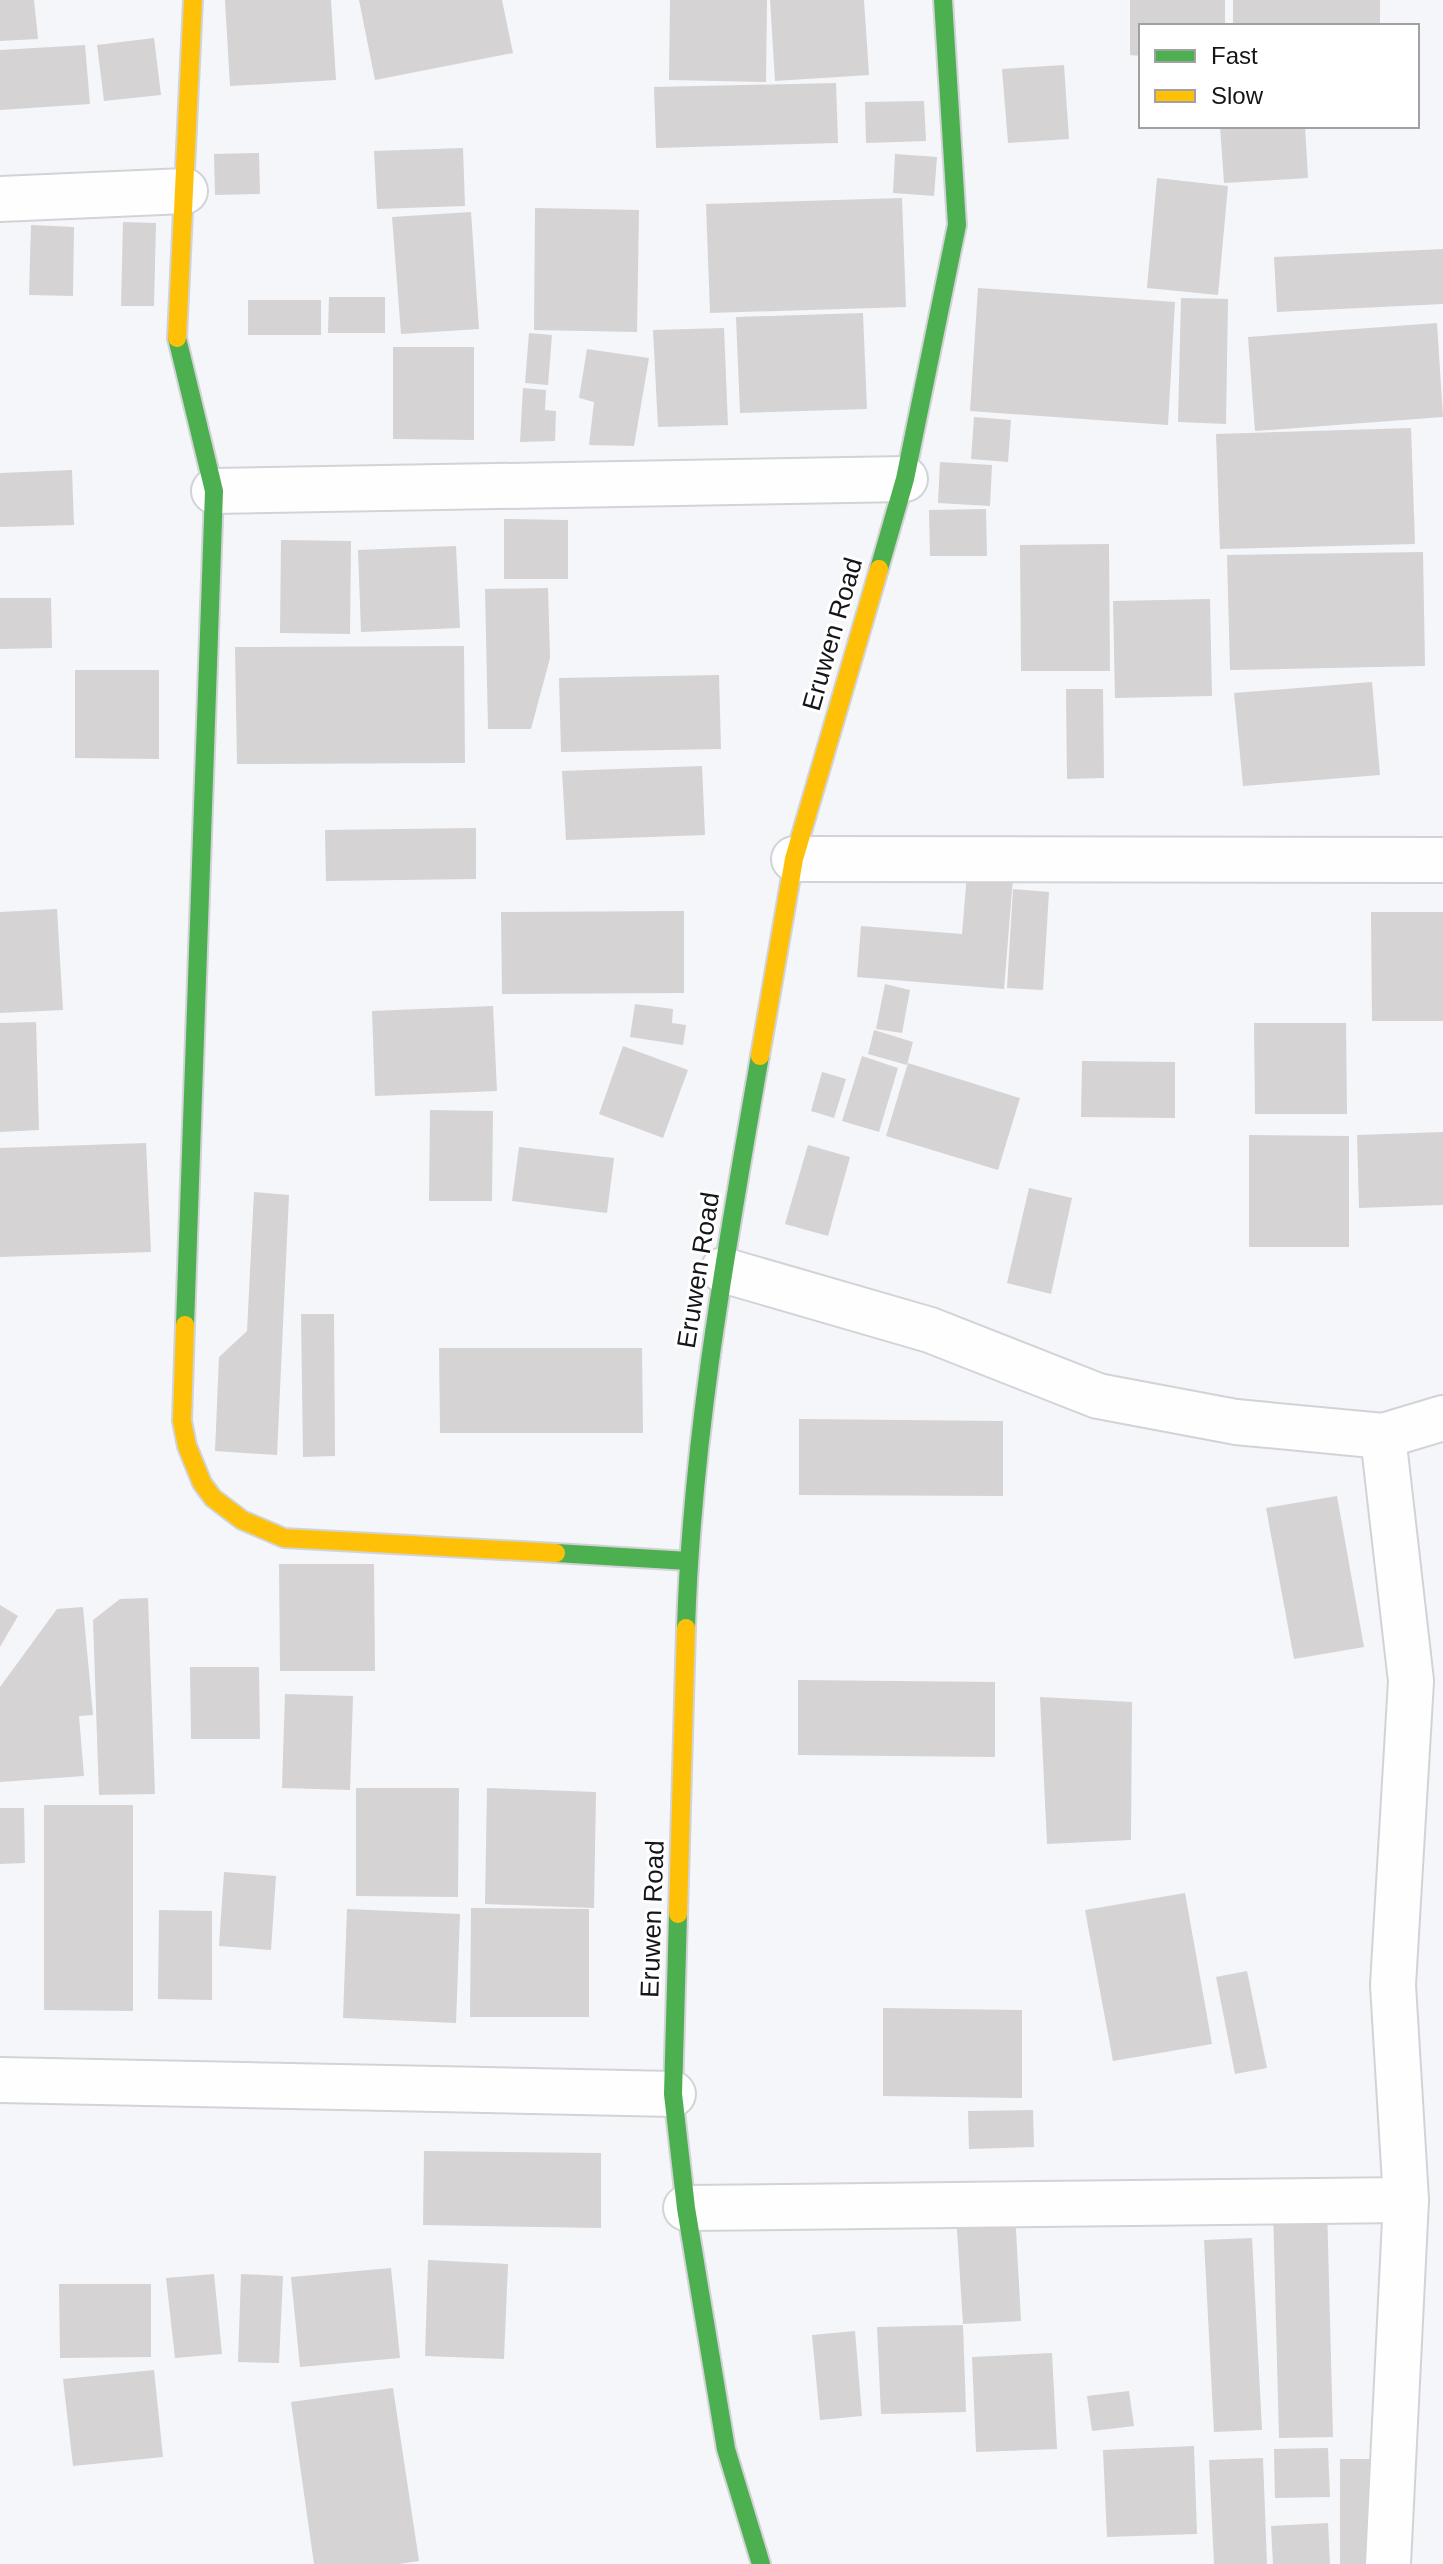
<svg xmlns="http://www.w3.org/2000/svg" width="1443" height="2564" viewBox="0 0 1443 2564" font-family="Arial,sans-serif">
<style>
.building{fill:#d5d3d4}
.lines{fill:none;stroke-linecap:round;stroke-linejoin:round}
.street-casing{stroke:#d2d3d7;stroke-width:48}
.fast-casing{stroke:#d2d3d7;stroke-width:22}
.slow-casing{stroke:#d2d3d7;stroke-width:22}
.street{stroke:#fefefe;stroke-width:44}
.fast{stroke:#4caf50;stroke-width:18}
.slow{stroke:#ffc107;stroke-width:18}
.labels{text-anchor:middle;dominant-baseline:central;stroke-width:6;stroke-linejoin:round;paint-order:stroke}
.street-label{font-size:26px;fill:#141518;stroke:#fff}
</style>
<rect width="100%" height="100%" fill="#f5f6fa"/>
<!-- building -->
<g class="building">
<path d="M0,0h34l4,39 -38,2z"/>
<path d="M225,0h106l5,80 -106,6z"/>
<path d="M359,0h143l11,53 -138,27z"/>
<path d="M670,0h97l-1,82 -97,-2z"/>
<path d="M770,0h94l5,75 -94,6z"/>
<path d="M1130,0h95v26h-84v30l-11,-1z"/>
<rect x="1233" y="0" width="147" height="26"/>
<path d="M154,38l7,57 -57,6 -7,-56z"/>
<path d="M85,45l5,59 -90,6v-60z"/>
<path d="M1064,65l5,74 -61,4 -6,-74z"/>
<path d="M836,83l2,60 -182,5 -2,-61z"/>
<path d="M924,101l2,40 -60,2 -1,-41z"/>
<path d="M1220,126h85l3,52 -84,5z"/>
<path d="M463,148l2,58 -88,3 -3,-58z"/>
<path d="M259,153l1,41 -45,1 -1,-41z"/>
<path d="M895,154l42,3 -3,39 -41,-3z"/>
<path d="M1157,178l71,8 -10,109 -71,-7z"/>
<path d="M902,198l4,109 -196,6 -4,-109z"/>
<path d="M535,208l104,2 -2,122 -103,-2z"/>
<path d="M471,212l8,117 -78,5 -9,-117z"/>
<path d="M123,222l33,1 -2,83h-33z"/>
<path d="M31,225l43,2 -1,69 -44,-1z"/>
<path d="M1443,249v55l-166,8 -3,-55z"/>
<path d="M978,288l197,14 -7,123 -198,-14z"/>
<path d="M329,297h56v36h-57z"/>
<path d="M1181,298l47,1 -2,125 -48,-2z"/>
<rect x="248" y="300" width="73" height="35"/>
<path d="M863,313l4,96 -127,4 -4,-96z"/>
<path d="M1437,323l6,94 -188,14 -7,-94z"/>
<path d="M724,328l4,97 -70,2 -5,-97z"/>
<path d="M529,333l23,2 -4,50 -23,-2z"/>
<path d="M393,347h81v93l-81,-1z"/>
<path d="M587,349l62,9 -15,88 -45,-1 5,-43 -15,-4z"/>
<path d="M523,388l23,2 -1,20 11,1 -1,30 -35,1z"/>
<path d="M974,417l37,3 -3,42 -37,-3z"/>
<path d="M1411,428l4,116 -195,5 -4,-115z"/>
<path d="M940,462l52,3 -2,41 -52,-3z"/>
<path d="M72,470l2,55 -74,2v-54z"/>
<path d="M986,509l1,47h-57l-1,-46z"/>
<path d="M504,519l64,1v59h-64z"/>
<path d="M281,540l70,1 -1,93 -70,-1z"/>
<path d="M1109,544l1,127h-89l-1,-126z"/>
<path d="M456,546l4,82 -99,4 -3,-82z"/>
<path d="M1423,552l2,114 -195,4 -3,-115z"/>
<path d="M548,588l2,70 -19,71h-43l-3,-140z"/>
<path d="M0,598h51l1,50 -52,1z"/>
<path d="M1210,599l2,97 -97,2 -2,-97z"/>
<path d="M464,646l1,117 -228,1 -2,-117z"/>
<path d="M75,670h84v89l-84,-1z"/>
<path d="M719,675l2,74 -160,3 -2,-74z"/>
<path d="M1372,682l8,93 -137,11 -9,-93z"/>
<path d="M1066,689h37l1,89 -37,1z"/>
<path d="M702,766l3,69 -139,5 -4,-69z"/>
<path d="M476,828v51l-150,2 -1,-51z"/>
<path d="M967,874l46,4 -9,111 -147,-12 4,-51 101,8z"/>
<path d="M1013,889l36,3 -6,98 -36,-2z"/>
<path d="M57,909l6,101 -63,3v-101z"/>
<path d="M684,911v82l-182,1 -1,-82z"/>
<path d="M1371,912h72v109h-71z"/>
<path d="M885,984l25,6 -8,43 -26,-4z"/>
<path d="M635,1004l38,5 -1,14 14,2 -3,20 -53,-8z"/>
<path d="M493,1006l4,85 -122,5 -3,-85z"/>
<path d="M36,1022l3,108 -39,2v-109z"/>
<path d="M1254,1023h92l1,91h-92z"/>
<path d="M874,1030l39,12 -6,23 -39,-11z"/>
<path d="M623,1046l65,24 -25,68 -64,-24z"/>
<path d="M862,1056l36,12 -19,64 -37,-11z"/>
<path d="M1082,1061l93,1v56l-94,-1z"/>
<path d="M908,1063l112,35 -22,72 -112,-34z"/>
<path d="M822,1072l24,7 -12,39 -23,-7z"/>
<path d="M430,1110l63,1 -1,90h-63z"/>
<path d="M1443,1132v73l-84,3 -2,-73z"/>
<path d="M1249,1135l100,1v111h-100z"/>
<path d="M146,1143l5,109 -151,5v-109z"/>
<path d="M808,1145l42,12 -22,79 -43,-12z"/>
<path d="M519,1147l95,11 -7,55 -95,-12z"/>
<path d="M1029,1188l43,10 -21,96 -44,-11z"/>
<path d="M254,1192l35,3 -12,260 -62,-4 4,-94 28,-26z"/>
<path d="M301,1314h33l1,142 -32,1z"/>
<path d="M439,1348h203l1,85h-203z"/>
<path d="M799,1419l204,2v75l-204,-1z"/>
<path d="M1337,1496l27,151 -70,12 -28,-151z"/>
<path d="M279,1564h95l1,107h-95z"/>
<path d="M148,1598l7,196 -56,1 -6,-175 27,-21z"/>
<path d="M0,1605l18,11 -18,31z"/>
<path d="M83,1607l10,108 -14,1 5,60 -84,6v-95l57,-78z"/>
<path d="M190,1667h69l1,72h-69z"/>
<path d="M798,1680l197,2v75l-197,-2z"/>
<path d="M285,1694l68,2 -3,94 -68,-2z"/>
<path d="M1040,1697l92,5 -1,138 -84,4z"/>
<path d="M356,1788h103l-1,109 -102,-1z"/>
<path d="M487,1788l109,4 -2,116 -109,-4z"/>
<path d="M44,1805h89v206l-89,-1z"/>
<path d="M0,1808h24l1,55 -25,1z"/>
<path d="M224,1872l52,4 -5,74 -52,-4z"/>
<path d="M1185,1893l27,151 -99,17 -28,-151z"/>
<path d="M471,1908l118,1v108h-119z"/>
<path d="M347,1909l113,5 -4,109 -113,-5z"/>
<path d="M159,1910l53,1v89l-54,-1z"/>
<path d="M1247,1971l20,97 -32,6 -19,-97z"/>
<path d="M883,2008l139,2v88l-139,-2z"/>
<path d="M1033,2110l1,37 -65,2 -1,-38z"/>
<path d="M424,2151l177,2v75l-178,-3z"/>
<path d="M1327,2205l6,232 -54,1 -6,-231z"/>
<path d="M1015,2211l6,110 -58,3 -7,-110z"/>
<path d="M1252,2238l10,192 -48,2 -10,-192z"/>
<path d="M428,2260l80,4 -4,95 -79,-3z"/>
<path d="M391,2268l9,90 -100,9 -9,-90z"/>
<path d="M214,2274l8,80 -47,4 -9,-80z"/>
<path d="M241,2274l42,2 -4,87 -41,-1z"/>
<path d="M59,2284h92v73l-91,1z"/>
<path d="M963,2325l3,87 -85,2 -4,-87z"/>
<path d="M855,2331l7,85 -42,4 -8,-85z"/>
<path d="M1052,2353l5,96 -81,3 -4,-95z"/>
<path d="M154,2370l9,87 -90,9 -10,-87z"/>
<path d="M393,2388l26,173 -20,3h-85l-23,-162z"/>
<path d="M1129,2391l5,35 -42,5 -5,-35z"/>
<path d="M1194,2446l3,88 -90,3 -4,-87z"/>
<path d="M1328,2448l2,49 -55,1 -1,-49z"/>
<path d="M1263,2458l4,106h-53l-5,-104z"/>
<path d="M1340,2459h44l1,105h-45z"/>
<path d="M1328,2523l2,41h-57l-2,-38z"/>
</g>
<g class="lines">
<defs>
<g id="street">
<path d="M0,199l185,-8"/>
<path d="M214,491l691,-12"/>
<path d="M794,859l649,1"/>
<path d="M723,1270l207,60 168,66 138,26 147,14 60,-18"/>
<path d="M1383,1436l28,245 -18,304 13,215 -18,364"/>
<path d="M0,2080l673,14"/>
<path d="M686,2208l720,-8"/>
</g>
<g id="fast">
<path d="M177,338l37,153 -29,834"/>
<path d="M879,569l26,-90 52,-254 -14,-225"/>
<path d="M556,1553l132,8"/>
<path d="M686,1628c6,-193 41,-382 74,-572"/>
<path d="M678,1914l-5,180 13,114 40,241 35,115"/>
</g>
<g id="slow">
<path d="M177,338l16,-338"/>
<path d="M760,1056l34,-197 85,-290"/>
<path d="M185,1325l-3,96 5,25 15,37 11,15 29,22 42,18 272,15"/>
<path d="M678,1914l8,-286"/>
</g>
</defs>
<!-- street casing -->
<use href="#street" class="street-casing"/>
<!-- fast casing -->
<use href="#fast" class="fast-casing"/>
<!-- slow casing -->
<use href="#slow" class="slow-casing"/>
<!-- street -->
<use href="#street" class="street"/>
<!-- fast -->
<use href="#fast" class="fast"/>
<!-- slow -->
<use href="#slow" class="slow"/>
</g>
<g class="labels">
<!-- street labels -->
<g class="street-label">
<text transform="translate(832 634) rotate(-74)">Eruwen Road</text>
<text transform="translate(698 1270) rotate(-81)">Eruwen Road</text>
<text transform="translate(652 1919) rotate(-88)">Eruwen Road</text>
</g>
</g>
<!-- legend -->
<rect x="1139" y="24" width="280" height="104" fill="#ffffff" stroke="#a1a1a3" stroke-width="2"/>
<rect x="1155" y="50" width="40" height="12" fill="#4caf50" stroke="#a1a1a3" stroke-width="2"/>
<text x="1211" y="64" font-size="24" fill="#141518">Fast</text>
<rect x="1155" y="90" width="40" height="12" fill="#ffc107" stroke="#a1a1a3" stroke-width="2"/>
<text x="1211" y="104" font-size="24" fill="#141518">Slow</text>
</svg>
